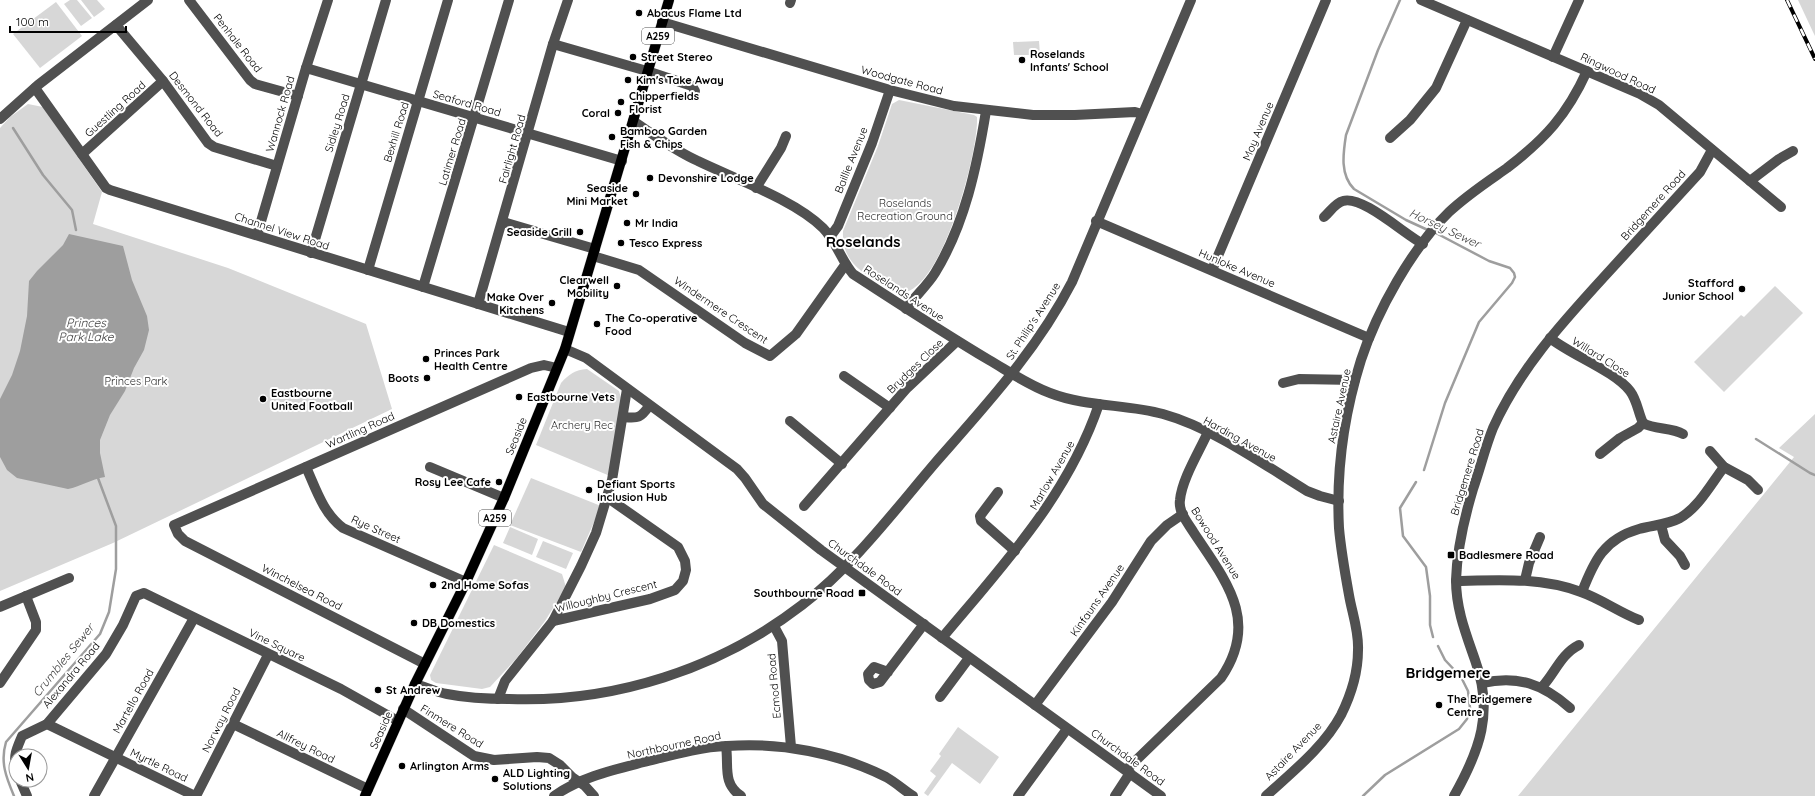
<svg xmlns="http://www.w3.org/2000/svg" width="1815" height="796" viewBox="0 0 1815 796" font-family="Quicksand,sans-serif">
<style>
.green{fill:#d7d7d7}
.water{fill:#9e9e9e}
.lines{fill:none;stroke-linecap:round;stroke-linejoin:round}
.stream{stroke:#9e9e9e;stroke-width:2.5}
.major-casing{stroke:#dbdbdb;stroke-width:11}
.minor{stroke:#505050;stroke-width:10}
.major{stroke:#000;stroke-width:10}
.rail-casing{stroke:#000;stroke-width:4}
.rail{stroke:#fff;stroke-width:2.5;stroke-dasharray:8;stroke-linecap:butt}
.poi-dot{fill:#000;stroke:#fff;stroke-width:1.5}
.labels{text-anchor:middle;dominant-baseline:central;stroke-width:4;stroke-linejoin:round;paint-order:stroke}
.shield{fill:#fff;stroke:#4c4c4c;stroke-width:1}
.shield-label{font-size:10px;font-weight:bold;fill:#000}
.poi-label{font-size:11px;font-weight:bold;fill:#000;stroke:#fff;text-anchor:start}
.street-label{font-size:11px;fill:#000;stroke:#fff}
.park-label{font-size:11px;fill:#2e2e2e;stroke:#fff}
.water-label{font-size:12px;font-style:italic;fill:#3f3f3f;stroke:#fff}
.district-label{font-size:15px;font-weight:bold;fill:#000;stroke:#fff}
</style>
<rect width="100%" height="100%" fill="#fff"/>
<!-- green -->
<g class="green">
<path d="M70,0h7l15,18 -11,8 -17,-22z"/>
<path d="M81,0h16l8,9 -11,8z"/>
<path d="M1798,0h17v36l-2,-4z"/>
<path d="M56,2l26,34 -42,32 -27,-34z"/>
<path d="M1039,41l1,14h-26l-1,-13z"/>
<path d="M899,100l75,15 3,2c2,34 -37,183 -80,176 -27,-17 -56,-26 -54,-62l35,-85 14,-42z"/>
<path d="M28,104l15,3 59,85 -9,32 135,44 138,56 26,85 -279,134 -113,48v-463l10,-11z"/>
<path d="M1775,286l28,27 -79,79 -30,-30 47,-47 3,2z"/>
<path d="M587,369l32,22 2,7 -11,78 -74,-31 25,-62c8,-9 14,-13 26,-14z"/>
<path d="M1815,414v382h-297l276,-339 -15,-9z"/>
<path d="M531,478l70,28 -20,46 -71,-27z"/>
<path d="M510,527l28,12 -6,16 -29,-12z"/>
<path d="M543,541l30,12 -7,16 -30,-12z"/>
<path d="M494,545l68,29 4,13 -21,34 -29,38 -26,28 -8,2 -46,-6 -5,-3 -1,-5z"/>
<path d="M958,727l41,30 -19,27 -28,-21 -24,33 -4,-3 12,-17 -6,-5 11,-15 -2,-2z"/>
</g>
<!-- water -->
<path class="water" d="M69,234l54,12 9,34 15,36 2,14 -5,20 -10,18 -9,23 -15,24 -10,25v13l5,24c-14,2 -25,10 -37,12l-51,-11 -10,-8 -7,-13v-58l12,-24 8,-24 7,-35 2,-35 8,-10 26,-26z"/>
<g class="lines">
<!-- stream -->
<g class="stream">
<path d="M1400,0l-22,50 -32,85c-3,19 -6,40 8,54l52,31 24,11"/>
<path d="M13,128l30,47 29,35 4,20"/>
<path d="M1756,439l54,34 5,2"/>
<path d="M1424,470l21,-67 34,-81 33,-39 3,-6 -1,-4 -4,-5 -21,-7 -55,-29"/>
<path d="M1416,482l-16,26 3,28 23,31 4,29v29l3,12"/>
<path d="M14,796c-8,-19 -14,-34 -8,-54l94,-108 9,-22 7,-43v-43l-18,-48"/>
<path d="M1363,796l22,-21 74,-46 8,-10 3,-11 -2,-17 -7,-14 -16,-17 -7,-14"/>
</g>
<defs>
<path id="major" d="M365,796l50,-112 51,-102 38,-84 61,-149 104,-349"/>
</defs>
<!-- major casing -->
<use href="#major" class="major-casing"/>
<!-- minor -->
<g class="minor">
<path d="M189,0l61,80 5,4 43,12"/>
<path d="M1421,0l219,94 19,11 122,102"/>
<path d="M790,3l1,-3"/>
<path d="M662,22l228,68 64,16 79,9h42l60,-3 7,2"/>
<path d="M116,25l47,56 45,62 6,4 63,19"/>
<path d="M553,44l94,27 45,15 3,5"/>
<path d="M1553,57l26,-57"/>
<path d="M306,68l316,93"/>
<path d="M35,88l71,100 4,2 459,142"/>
<path d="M0,119l38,-34 110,-85"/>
<path d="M633,121c21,14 42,30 65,40 37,18 97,39 125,67 13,13 18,32 30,46 45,29 89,58 136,86 19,11 39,25 61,33 36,14 76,11 113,21 50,14 100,50 144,77l13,5 19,5"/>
<path d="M1390,138l20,-18 26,-32 31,-68"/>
<path d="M82,154l81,-73"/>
<path d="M1750,181l29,-22 14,-8"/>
<path d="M756,188l25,-40 5,-12"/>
<path d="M1324,217c6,-5 11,-14 19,-16 19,-6 61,33 80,43"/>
<path d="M1096,221l273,117"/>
<path d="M503,222l92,27"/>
<path d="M257,235l49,-167 22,-68"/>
<path d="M830,237l8,-11 34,-83 18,-53"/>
<path d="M311,253l75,-253"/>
<path d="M593,256l46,14 106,73 25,13 26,-22 49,-69"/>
<path d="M368,270l80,-270"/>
<path d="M1212,270l114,-270"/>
<path d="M423,287l86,-287"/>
<path d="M478,304l75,-260 15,-44"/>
<path d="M906,309c9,-13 21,-23 29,-36 30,-49 42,-107 51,-162"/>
<path d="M1550,338c21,17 65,33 80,53 7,9 8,21 13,32"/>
<path d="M565,349l21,9 151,111 8,9 18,26 58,46 340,246"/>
<path d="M844,376l46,32"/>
<path d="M1283,383l16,-4 56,1"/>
<path d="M623,417c15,1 17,2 26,-11"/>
<path d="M790,421l52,43"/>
<path d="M1710,451l14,16 24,13 10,10"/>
<path d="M1600,454l20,-16 18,-10 5,-5c12,7 28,4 40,11"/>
<path d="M306,467c10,22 17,46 37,61l123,54"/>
<path d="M430,467l74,31"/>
<path d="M998,492l-18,24 1,5 34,30"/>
<path d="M804,506l103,-118 50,-47"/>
<path d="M1661,525l4,15 15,16 5,9"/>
<path d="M1525,580l4,-17 11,-26"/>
<path d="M1456,581c42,-1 84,-4 125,11 20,7 38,20 58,28"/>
<path d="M1582,592c12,-31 22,-53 57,-63 14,-4 28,-4 41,-11 19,-11 31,-34 44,-51"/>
<path d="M0,607l69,-29"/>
<path d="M553,621l97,-22 25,-9 8,-9 3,-11 -1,-9 -7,-14 -70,-49"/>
<path d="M774,626l8,15 9,106"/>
<path d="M942,638c61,-73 126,-142 157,-234"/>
<path d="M425,664l-240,-123 -7,-7 -4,-9 357,-157 13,-3 13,3"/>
<path d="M888,672l-14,-5 -6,7 1,6 4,4 7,-2 44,-58"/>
<path d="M0,683l36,-53v-8l-10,-26"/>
<path d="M1482,683c36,-8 61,1 88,25"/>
<path d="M415,684c11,3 21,8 32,10 20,4 42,5 62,5 105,4 210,-30 293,-94 52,-40 92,-94 134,-143 50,-57 101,-112 136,-180l119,-282"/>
<path d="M1542,687c13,-14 19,-33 37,-42"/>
<path d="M940,697l29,-39"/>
<path d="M498,699l7,-18 48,-60 28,-55 15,-33 16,-53 15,-91"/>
<path d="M1035,705l77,-103 39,-61 16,-16 16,-11"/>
<path d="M403,709l71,47 20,4 43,-3 12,1 11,7 12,12 13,9 9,10"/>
<path d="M47,724l148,72"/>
<path d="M233,724l135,65"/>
<path d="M726,746c3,20 -4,37 15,50"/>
<path d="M16,766c-3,-11 2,-20 6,-30l25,-12 59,-70 17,-29 13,-29 8,-3 197,96 57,32"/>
<path d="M1126,770l95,-92c39,-57 5,-97 -27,-145 -6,-10 -16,-21 -14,-33 2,-21 19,-48 28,-68"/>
<path d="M20,780l7,16"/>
<path d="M94,796l100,-178"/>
<path d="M196,796l72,-141"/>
<path d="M554,796c27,-19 59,-26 90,-34 28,-7 55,-15 83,-16 54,-4 111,7 159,31 9,5 18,13 27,19"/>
<path d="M1018,796l49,-67"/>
<path d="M1115,796l15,-23"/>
<path d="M1266,796c26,-24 58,-49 75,-81 10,-20 17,-43 17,-65 1,-19 -6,-37 -9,-55 -4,-22 -8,-44 -10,-67 -3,-57 5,-114 22,-168 16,-49 51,-112 88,-148 18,-17 38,-30 58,-44 38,-29 60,-53 80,-97"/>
<path d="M1454,796c26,-46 40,-84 21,-136 -9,-26 -19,-51 -19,-80 1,-31 8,-61 17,-91 7,-20 12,-41 20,-61 26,-58 68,-104 110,-150 32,-35 64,-70 97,-106l12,-22"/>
</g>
<!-- major -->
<use href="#major" class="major"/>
<defs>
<path id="rail" d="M1787,0l28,59"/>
</defs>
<!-- rail casing -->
<use href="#rail" class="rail-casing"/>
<!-- rail -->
<use href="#rail" class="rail"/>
</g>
<!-- markers -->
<g class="poi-dot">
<circle cx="639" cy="13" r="4"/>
<circle cx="633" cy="57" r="4"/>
<circle cx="1022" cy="60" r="4"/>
<circle cx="628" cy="80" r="4"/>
<circle cx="621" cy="102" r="4"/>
<circle cx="618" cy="113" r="4"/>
<circle cx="612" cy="137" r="4"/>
<circle cx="650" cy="178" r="4"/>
<circle cx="636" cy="194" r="4"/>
<circle cx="627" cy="223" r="4"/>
<circle cx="580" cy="232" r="4"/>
<circle cx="621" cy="243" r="4"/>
<circle cx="617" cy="286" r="4"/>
<circle cx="1742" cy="289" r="4"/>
<circle cx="552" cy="303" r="4"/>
<circle cx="597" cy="324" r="4"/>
<circle cx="426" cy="359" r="4"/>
<circle cx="427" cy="378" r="4"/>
<circle cx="519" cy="397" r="4"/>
<circle cx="263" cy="399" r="4"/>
<circle cx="499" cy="482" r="4"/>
<circle cx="589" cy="490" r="4"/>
<rect x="1447" y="551" width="8" height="8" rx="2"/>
<circle cx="433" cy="585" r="4"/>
<rect x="858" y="589" width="8" height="8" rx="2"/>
<circle cx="414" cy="623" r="4"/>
<circle cx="378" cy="690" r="4"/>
<circle cx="1439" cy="705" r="4"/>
<circle cx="402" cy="766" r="4"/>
<circle cx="495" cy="779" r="4"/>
</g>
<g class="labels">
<!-- shield labels -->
<g class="shield">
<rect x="642" y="28" width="32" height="16" rx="3"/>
<rect x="479" y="510" width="32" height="16" rx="3"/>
</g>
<g class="shield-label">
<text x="658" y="36">A259</text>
<text x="495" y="518">A259</text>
</g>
<!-- poi labels -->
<g class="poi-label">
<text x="647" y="13">Abacus Flame Ltd</text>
<text x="1030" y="54">Roselands<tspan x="1030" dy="13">Infants' School</tspan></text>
<text x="641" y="57">Street Stereo</text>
<text x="636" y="80">Kim's Take Away</text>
<text x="629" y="96">Chipperfields<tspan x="629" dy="13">Florist</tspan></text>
<text x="610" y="113" text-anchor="end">Coral</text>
<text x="620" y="131">Bamboo Garden<tspan x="620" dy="13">Fish &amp; Chips</tspan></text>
<text x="658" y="178">Devonshire Lodge</text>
<text x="628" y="188" text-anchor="end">Seaside<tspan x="628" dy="13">Mini Market</tspan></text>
<text x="635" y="223">Mr India</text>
<text x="572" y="232" text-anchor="end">Seaside Grill</text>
<text x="629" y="243">Tesco Express</text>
<text x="609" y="280" text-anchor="end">Clearwell<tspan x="609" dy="13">Mobility</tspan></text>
<text x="1734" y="283" text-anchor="end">Stafford<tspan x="1734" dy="13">Junior School</tspan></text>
<text x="544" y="297" text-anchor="end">Make Over<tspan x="544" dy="13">Kitchens</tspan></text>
<text x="605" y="318">The Co-operative<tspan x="605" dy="13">Food</tspan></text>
<text x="434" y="353">Princes Park<tspan x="434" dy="13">Health Centre</tspan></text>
<text x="419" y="378" text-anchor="end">Boots</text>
<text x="271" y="393">Eastbourne<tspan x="271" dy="13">United Football</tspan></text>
<text x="527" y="397">Eastbourne Vets</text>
<text x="491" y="482" text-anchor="end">Rosy Lee Cafe</text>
<text x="597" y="484">Defiant Sports<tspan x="597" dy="13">Inclusion Hub</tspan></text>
<text x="1459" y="555">Badlesmere Road</text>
<text x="441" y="585">2nd Home Sofas</text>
<text x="854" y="593" text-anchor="end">Southbourne Road</text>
<text x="422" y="623">DB Domestics</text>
<text x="386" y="690">St Andrew</text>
<text x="1447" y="699">The Bridgemere<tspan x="1447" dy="13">Centre</tspan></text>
<text x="410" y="766">Arlington Arms</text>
<text x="503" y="773">ALD Lighting<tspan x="503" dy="13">Solutions</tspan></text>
</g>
<!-- street labels -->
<g class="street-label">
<text transform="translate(238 43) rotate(52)">Penhale Road</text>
<text transform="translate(1618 73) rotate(25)">Ringwood Road</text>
<text transform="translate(902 80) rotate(15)">Woodgate Road</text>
<text transform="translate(467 103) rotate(16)">Seaford Road</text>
<text transform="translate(196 104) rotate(52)">Desmond Road</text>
<text transform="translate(115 109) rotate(-42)">Guestling Road</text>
<text transform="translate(280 114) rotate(-74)">Wannock Road</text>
<text transform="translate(337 123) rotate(-73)">Sidley Road</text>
<text transform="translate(1258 131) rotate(-67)">Moy Avenue</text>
<text transform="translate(396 132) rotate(-73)">Bexhill Road</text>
<text transform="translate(512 149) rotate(-74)">Fairlight Road</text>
<text transform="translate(452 152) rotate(-73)">Latimer Road</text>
<text transform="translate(851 160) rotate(-68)">Baillie Avenue</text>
<text transform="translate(1653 205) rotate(-48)">Bridgemere Road</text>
<text transform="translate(282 231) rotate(18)">Channel View Road</text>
<text transform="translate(1237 268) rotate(23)">Hunloke Avenue</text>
<text transform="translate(904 293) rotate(33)">Roselands Avenue</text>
<text transform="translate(721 310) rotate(34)">Windermere Crescent</text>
<text transform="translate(1033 321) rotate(-57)">St. Philip's Avenue</text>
<text transform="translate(1601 357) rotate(32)">Willard Close</text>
<text transform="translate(915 366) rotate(-44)">Brydges Close</text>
<text transform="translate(1339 406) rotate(-78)">Astaire Avenue</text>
<text transform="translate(360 430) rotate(-24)">Wartling Road</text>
<text transform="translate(516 436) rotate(-68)">Seaside</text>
<text transform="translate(1240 439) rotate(29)">Harding Avenue</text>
<text transform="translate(1467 472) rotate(-73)">Bridgemere Road</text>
<text transform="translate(1052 475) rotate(-60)">Marlow Avenue</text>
<text transform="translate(376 529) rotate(24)">Rye Street</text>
<text transform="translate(1216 543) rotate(58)">Bowood Avenue</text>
<text transform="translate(865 567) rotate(36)">Churchdale Road</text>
<text transform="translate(302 587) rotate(27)">Winchelsea Road</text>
<text transform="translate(606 596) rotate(-14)">Willoughby Crescent</text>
<text transform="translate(1097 600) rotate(-55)">Kinfauns Avenue</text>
<text transform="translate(277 645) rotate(26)">Vine Square</text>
<text transform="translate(71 675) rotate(-50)">Alexandra Road</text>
<text transform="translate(774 686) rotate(-95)">Ecmod Road</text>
<text transform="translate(133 701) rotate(-61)">Martello Road</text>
<text transform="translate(221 720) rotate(-63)">Norway Road</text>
<text transform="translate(452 726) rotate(32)">Finmere Road</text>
<text transform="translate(381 730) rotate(-66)">Seaside</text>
<text transform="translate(674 745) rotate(-12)">Northbourne Road</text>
<text transform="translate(306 746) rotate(26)">Allfrey Road</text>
<text transform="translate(1293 751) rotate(-46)">Astaire Avenue</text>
<text transform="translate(1128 757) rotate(36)">Churchdale Road</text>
<text transform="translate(159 765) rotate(26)">Myrtle Road</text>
</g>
<!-- park labels -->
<g class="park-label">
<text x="905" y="203">Roselands<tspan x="905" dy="13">Recreation Ground</tspan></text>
<text x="136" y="381">Princes Park</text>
<text x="582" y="425">Archery Rec</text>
</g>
<!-- water labels -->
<g class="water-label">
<text transform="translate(1445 228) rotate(25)">Horsey Sewer</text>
<text x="86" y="322">Princes<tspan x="86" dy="14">Park Lake</tspan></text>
<text transform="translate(63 660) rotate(-51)">Crumbles Sewer</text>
</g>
<!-- district labels -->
<g class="district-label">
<text x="863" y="241">Roselands</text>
<text x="1448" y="672">Bridgemere</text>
</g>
</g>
<!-- north arrow -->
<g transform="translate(28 768) rotate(169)"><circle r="19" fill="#ffffff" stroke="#999999"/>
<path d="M0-3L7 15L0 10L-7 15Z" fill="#000000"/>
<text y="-6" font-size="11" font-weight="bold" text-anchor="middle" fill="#000000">N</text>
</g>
<!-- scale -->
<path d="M10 26v6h116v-6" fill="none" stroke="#000000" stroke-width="2"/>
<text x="16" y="26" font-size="12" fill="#000000" stroke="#ffffff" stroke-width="3" paint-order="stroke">100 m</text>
</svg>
